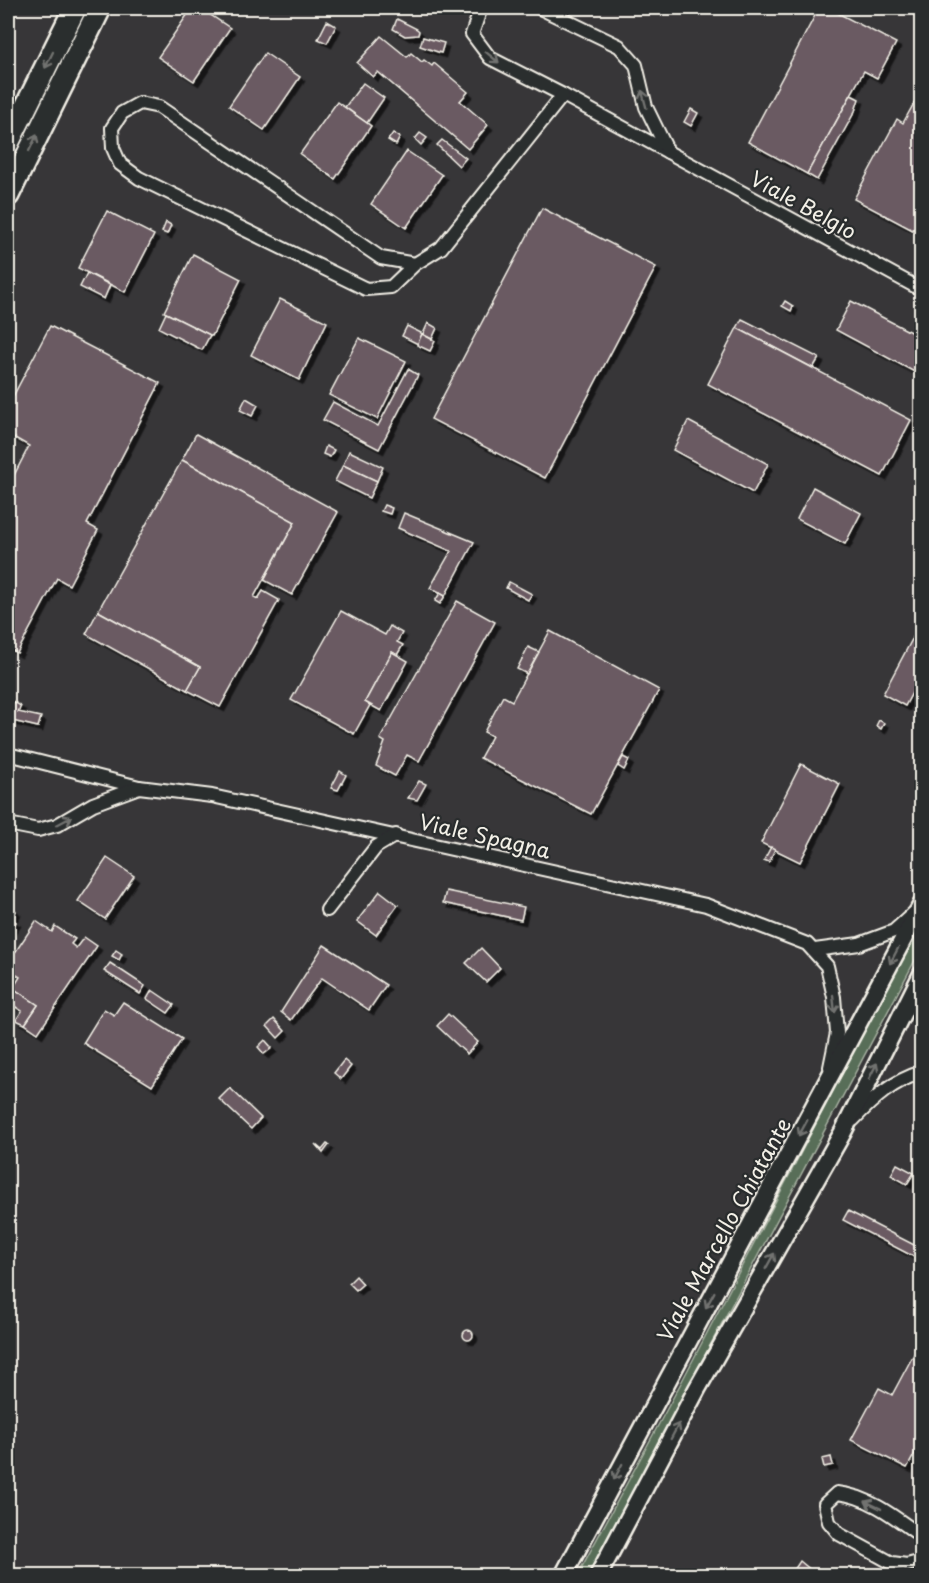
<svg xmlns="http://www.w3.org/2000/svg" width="929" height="1583" viewBox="0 0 929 1583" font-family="'Playpen Sans',sans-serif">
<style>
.green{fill:#586e59;stroke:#a6b0a0;stroke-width:1.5}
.building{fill:#6b5a62;stroke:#f4f1e8;stroke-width:1.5;filter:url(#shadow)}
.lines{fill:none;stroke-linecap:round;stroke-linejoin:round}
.street-casing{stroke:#f4f1e8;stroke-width:16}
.secondary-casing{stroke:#f4f1e8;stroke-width:21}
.highway-casing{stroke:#f4f1e8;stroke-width:26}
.street{stroke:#2a2d2e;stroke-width:12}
.secondary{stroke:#2a2d2e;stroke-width:16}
.highway{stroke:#2a2d2e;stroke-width:21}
.oneway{stroke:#71726f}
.labels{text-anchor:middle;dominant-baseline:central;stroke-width:4.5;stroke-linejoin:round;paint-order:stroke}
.street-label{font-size:21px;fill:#f4f1e8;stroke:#2a2d2e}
</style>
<defs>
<filter id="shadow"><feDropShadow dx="4.5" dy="4.5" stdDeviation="0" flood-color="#0009"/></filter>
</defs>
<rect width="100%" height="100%" fill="#373638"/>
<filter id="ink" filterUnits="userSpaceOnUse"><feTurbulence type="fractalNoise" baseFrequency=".0167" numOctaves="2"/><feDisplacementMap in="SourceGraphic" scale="12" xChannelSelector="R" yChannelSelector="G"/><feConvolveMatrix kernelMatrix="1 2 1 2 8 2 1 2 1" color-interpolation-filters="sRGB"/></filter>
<g filter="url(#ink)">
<!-- green -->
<path class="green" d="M921,922v27l-333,626 -11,1 105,-195z"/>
<!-- building -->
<g class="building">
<path d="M192,8h8l30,20 -36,53 -36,-24z"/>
<path d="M819,8h9l68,35 -19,35 -13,-7 -57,103 -59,-32z"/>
<path d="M397,19l20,10 2,2 -1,4 -13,1 -12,-7z"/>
<path d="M327,21l9,5 -9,17 -9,-4z"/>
<path d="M381,36l26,21 4,-4 11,9 2,-2 8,6 2,-3 34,29 -8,9 28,24 -20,24 -90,-77 -5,5 -16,-14z"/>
<path d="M423,37l21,6 -3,10 -21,-7z"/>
<path d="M265,53l35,24 -36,53 -35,-24z"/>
<path d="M363,83l21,15 -17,25 -22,-16z"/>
<path d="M922,89v146l-68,-36 43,-80 6,4z"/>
<path d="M851,95l8,4 -4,12 -38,69 -10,-6z"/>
<path d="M337,102l34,24 -36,53 -35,-25z"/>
<path d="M691,109l7,4 -7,13 -7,-4z"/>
<path d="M393,133l7,4 -4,8 -8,-5z"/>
<path d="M420,133l7,5 -6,7 -6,-6z"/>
<path d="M442,140l24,18 -7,8 -22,-21z"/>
<path d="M407,151l35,24 -36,53 -35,-24z"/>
<path d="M542,208l114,59 -111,211 -114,-59z"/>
<path d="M107,211l47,24 -29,57 -47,-24z"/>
<path d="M166,222l5,3 -4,9 -5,-2z"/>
<path d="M193,254l48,25 -29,57 -48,-24z"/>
<path d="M87,273l23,12 -6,14 -24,-12z"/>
<path d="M280,299l47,23 -28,58 -48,-25z"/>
<path d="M785,301l8,5 -2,5 -9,-5z"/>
<path d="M851,301l71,37v38l-86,-46z"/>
<path d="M166,313l44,22 -8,15 -43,-22z"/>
<path d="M742,319l77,39 -6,10 -76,-40z"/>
<path d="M428,323l9,5 -5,11 -10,-5 -4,10 -16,-8 5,-10 16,8z"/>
<path d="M50,326l110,57 -73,141 11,6 -29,55 -12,-7 -40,75 -9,-5v-161l21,-41 -21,-12v-28z"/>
<path d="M737,328l174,92 -29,56 -174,-92z"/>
<path d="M422,334l13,7 -5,10 -13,-6z"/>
<path d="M359,338l47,23 -29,58 -48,-24z"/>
<path d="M408,369l10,6 -39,74 -56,-29 10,-18 45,24z"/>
<path d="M246,398l12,7 -6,11 -12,-6z"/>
<path d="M688,421l80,43 -15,29 -80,-43z"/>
<path d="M196,434l142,78 -46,83 -28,-15 31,-58 -113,-62z"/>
<path d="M326,446l8,4 -4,7 -7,-3z"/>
<path d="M349,451l34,16 -6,14 -34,-16z"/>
<path d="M182,460l113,62 -41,75 4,2 5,-8 16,9 -59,107 -33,-17 13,-23 -102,-56z"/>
<path d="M343,465l34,16 -8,17 -34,-17z"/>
<path d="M813,487l48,26 -16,31 -48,-25z"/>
<path d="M384,505l8,3 -2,6 -9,-3z"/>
<path d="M404,513l70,29 -29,54 -15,-8 21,-37 -53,-23z"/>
<path d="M509,582l23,12 -4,6 -22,-12z"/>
<path d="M440,593l5,3 -5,8 -5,-3z"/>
<path d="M457,601l38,21 -76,139 -12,-6 -12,21 -19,-10 9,-24 -5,-3z"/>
<path d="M98,611l102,56 -13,23 -101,-56z"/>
<path d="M341,611l44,24 5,-9 12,7 -5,9 6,3 -6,10 -5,-3 -27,50 5,3 -16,29 -63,-34z"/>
<path d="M550,631l109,59 -68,124 -111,-56 12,-22 -8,-4 19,-36 9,5z"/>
<path d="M916,632l6,2v40l-17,32 -22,-12z"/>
<path d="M528,647l11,5 -12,22 -10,-5z"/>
<path d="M392,652l16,9 -27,50 -16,-9z"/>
<path d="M12,701l9,5 -3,6 23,5 -3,10 -30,-7v-10z"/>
<path d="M879,720l5,3 -3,6 -5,-3z"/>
<path d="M623,757l6,3 -5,10 -6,-4z"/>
<path d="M801,764l39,20 -40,78 -39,-19z"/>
<path d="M340,771l6,4 -8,15 -7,-2z"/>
<path d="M419,781l7,3 -9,16 -9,-2z"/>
<path d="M771,847l4,2 -6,13 -5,-2z"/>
<path d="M107,858l27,18 -29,43 -27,-18z"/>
<path d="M380,891l18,14 -22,30 -19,-14z"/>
<path d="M446,891l78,16 -3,13 -78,-17z"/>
<path d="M12,907l4,4 -5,8 -3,-5z"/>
<path d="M8,917l8,5 -8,12z"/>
<path d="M36,921l16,11 3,-6 20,13 -4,5 5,4 8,-11 13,9 -59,87 -13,-9 13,-19 -25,-17 7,-11 -12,-8v-6z"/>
<path d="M324,945l62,40 -17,25 -47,-32 -31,42 -10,-8z"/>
<path d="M481,948l19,20 -14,14 -20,-19z"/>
<path d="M116,950l6,4 -3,6 -7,-4z"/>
<path d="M110,963l35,23 -5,8 -36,-23z"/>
<path d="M8,985l30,20 -13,19 -9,-4 6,-9 -14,-9z"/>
<path d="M152,990l22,15 -6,8 -21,-14z"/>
<path d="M123,1002l59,37 -30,47 -69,-43 21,-34 10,6z"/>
<path d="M448,1014l30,28 -11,12 -30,-28z"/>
<path d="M274,1019l11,12 -7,7 -11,-12z"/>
<path d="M265,1040l7,8 -8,6 -6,-7z"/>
<path d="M344,1060l7,6 -10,13 -7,-6z"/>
<path d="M230,1088l31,30 -10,11 -32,-30z"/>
<path d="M315,1144l7,6 5,-6 2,1 -6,8z"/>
<path d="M897,1164l17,9 -7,11 -16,-9z"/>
<path d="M848,1211l74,38v12l-79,-41z"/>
<path d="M356,1276l7,8 -7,6 -7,-7z"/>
<circle cx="468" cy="1335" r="5"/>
<path d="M922,1339v101l-15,28 -56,-28 28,-52 13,7z"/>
<path d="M831,1457l2,8 -9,2 -2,-8z"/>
<path d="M800,1561l18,15h-28z"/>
</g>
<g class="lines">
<defs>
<g id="street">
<path d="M481,8l-9,26 18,24 73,37 359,195"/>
<path d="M540,8l79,38 17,19 10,42 22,45"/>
<path d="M415,264l-24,23 -25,2 -227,-111 -19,-14 -7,-16 -1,-20 10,-15 18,-10 19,4 222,151 34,6 26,-16 122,-153"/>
<path d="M8,754l131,33 73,9 494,109 101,39 20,22 7,31 3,36 -7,34"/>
<path d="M8,824l30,6 19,-5 36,-21 46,-17"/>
<path d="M327,910l49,-63 20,-12"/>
<path d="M815,950l44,-6 35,-13 21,-19"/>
<path d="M853,1120c21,-22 40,-39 69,-48"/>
<path d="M922,1537c-26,-19 -53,-41 -85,-44l-12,11 4,18 10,12 53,29 15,2 15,-4"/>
</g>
<g id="secondary">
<path d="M563,1576l359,-672"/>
<path d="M598,1576l99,-187 146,-257 79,-158"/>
</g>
<g id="highway">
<path d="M8,143l67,-135"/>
<path d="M8,195l92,-187"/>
</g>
</defs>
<!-- street casing -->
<use href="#street" class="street-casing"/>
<!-- secondary casing -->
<use href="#secondary" class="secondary-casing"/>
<!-- highway casing -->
<use href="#highway" class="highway-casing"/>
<!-- street -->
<use href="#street" class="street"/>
<!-- secondary -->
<use href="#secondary" class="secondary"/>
<!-- highway -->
<use href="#highway" class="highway"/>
</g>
<!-- one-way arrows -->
<defs><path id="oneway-shaft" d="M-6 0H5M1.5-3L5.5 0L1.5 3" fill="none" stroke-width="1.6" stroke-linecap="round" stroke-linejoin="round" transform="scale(1.5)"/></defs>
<g class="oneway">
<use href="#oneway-shaft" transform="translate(492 57) rotate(39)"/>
<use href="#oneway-shaft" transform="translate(49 60) rotate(116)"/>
<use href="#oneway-shaft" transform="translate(644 99) rotate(-105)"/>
<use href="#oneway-shaft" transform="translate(33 143) rotate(-64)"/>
<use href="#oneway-shaft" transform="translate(64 821) rotate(-28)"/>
<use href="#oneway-shaft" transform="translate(894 956) rotate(118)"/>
<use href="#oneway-shaft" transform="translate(834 1004) rotate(84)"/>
<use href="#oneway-shaft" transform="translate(873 1071) rotate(-63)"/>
<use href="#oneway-shaft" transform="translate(803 1128) rotate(119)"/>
<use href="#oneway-shaft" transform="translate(770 1261) rotate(-61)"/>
<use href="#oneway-shaft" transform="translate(710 1300) rotate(119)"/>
<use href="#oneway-shaft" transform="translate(675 1431) rotate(-62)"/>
<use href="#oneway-shaft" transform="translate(618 1472) rotate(118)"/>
<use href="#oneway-shaft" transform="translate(873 1505) rotate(-154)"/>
</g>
</g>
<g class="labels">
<!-- street labels -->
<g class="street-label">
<text transform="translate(804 204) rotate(29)">Viale Belgio</text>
<text transform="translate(485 835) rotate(13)">Viale Spagna</text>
<text transform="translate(723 1229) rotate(-61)">Viale Marcello Chiatante</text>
</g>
</g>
<!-- margin -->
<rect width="929" height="1583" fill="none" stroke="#2a2d2e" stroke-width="30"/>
<rect x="15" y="15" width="899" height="1553" fill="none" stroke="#f4f1e8" stroke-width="2" filter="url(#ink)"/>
</svg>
